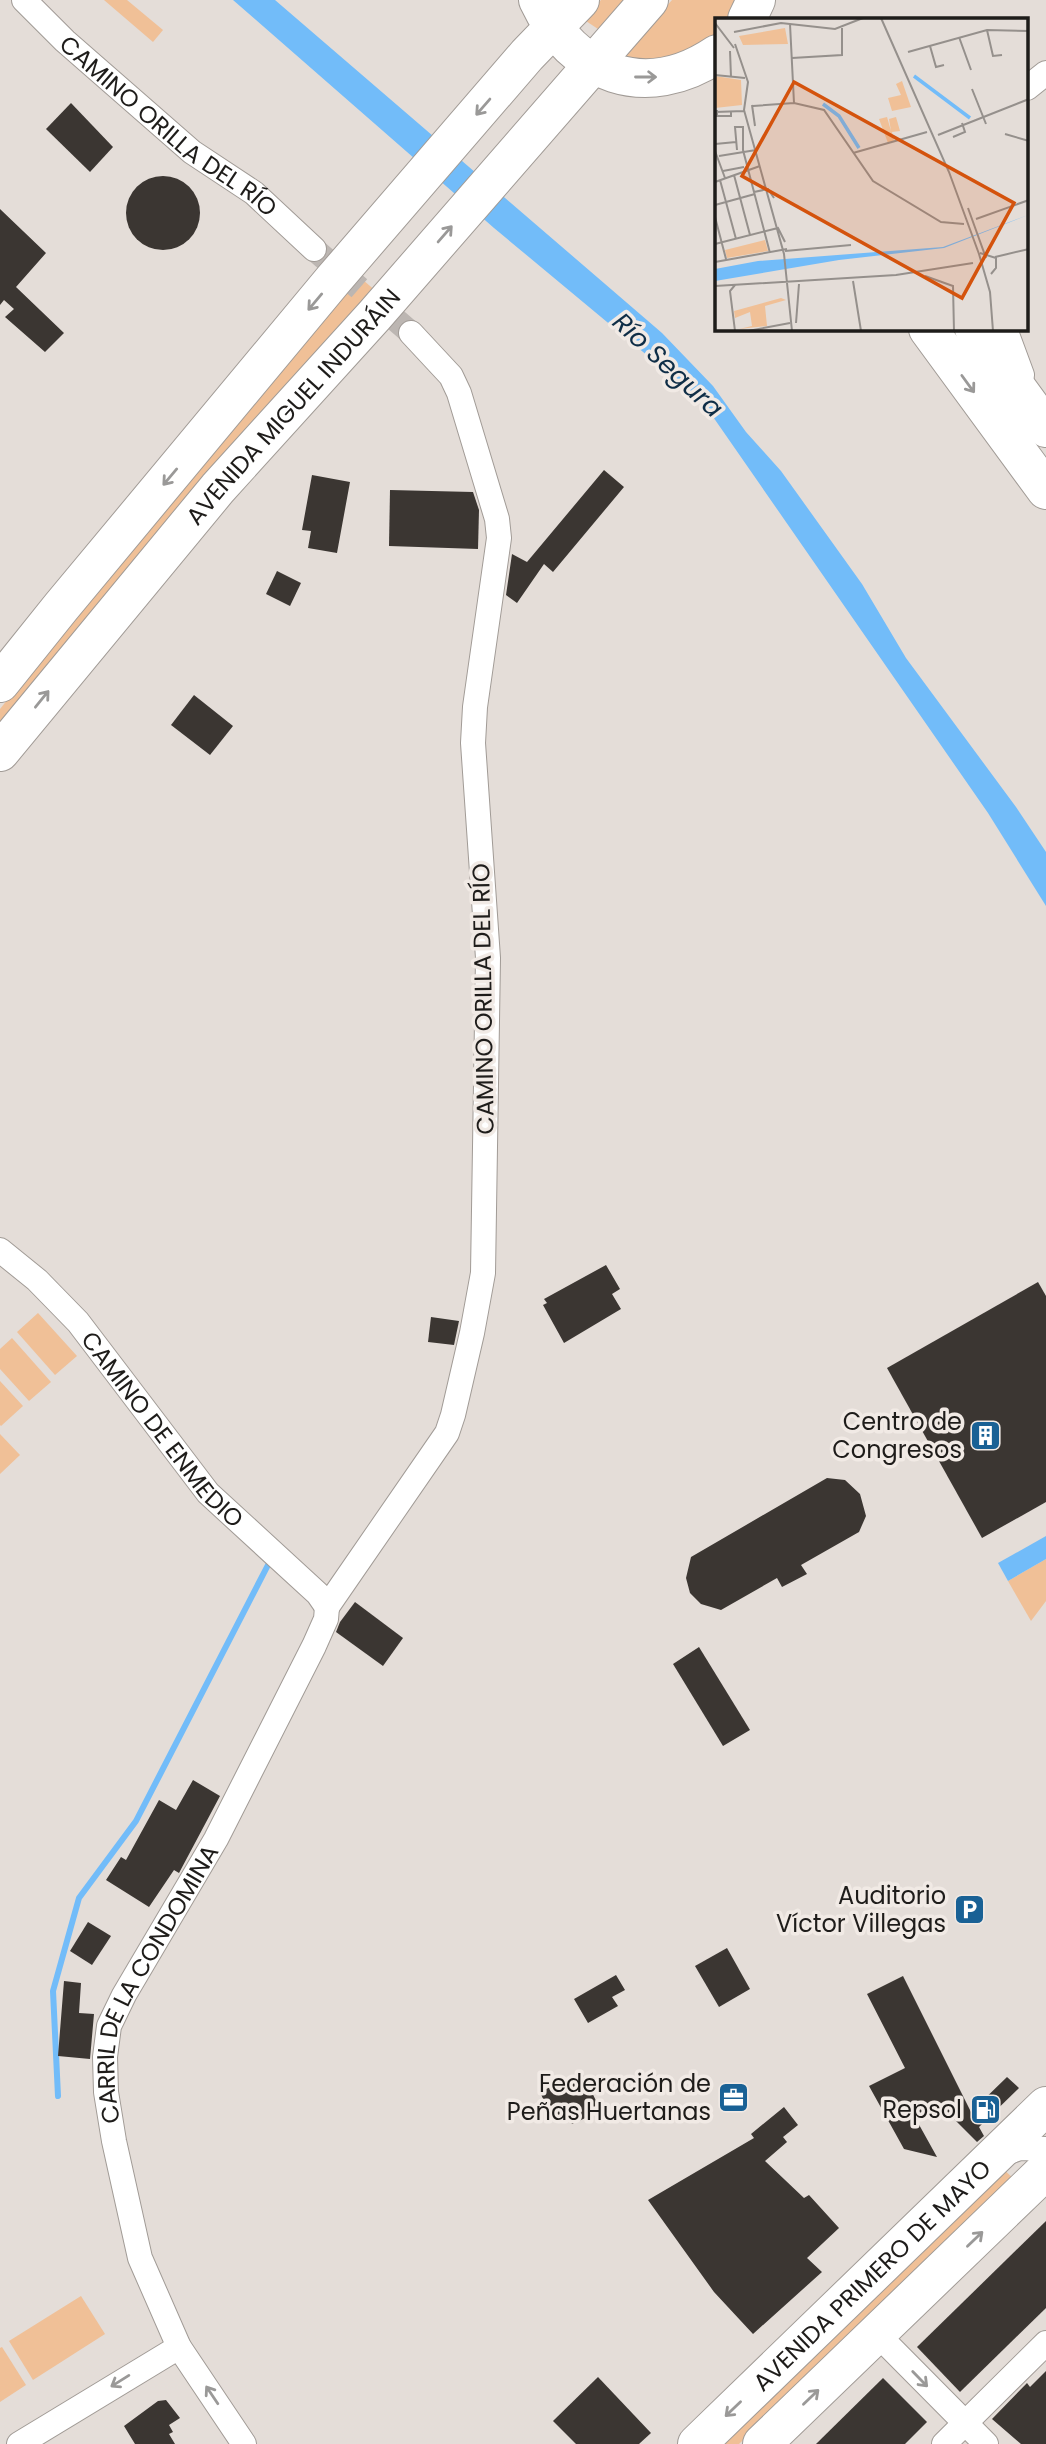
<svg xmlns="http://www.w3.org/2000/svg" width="1046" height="2444" viewBox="0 0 1046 2444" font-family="Poppins,sans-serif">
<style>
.green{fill:#f0c097}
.water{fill:#72bcf9}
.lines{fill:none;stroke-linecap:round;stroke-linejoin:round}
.stream{stroke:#72bcf9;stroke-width:6}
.building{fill:#3b3632}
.street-tunnel{stroke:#bcb6b2;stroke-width:24;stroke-dasharray:24 12;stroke-linecap:butt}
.street-casing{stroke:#a19b96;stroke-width:26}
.primary-casing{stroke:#a19b96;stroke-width:40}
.street{stroke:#fff;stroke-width:24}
.primary{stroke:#fff;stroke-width:38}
.oneway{stroke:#9a9998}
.labels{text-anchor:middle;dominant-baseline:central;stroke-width:7;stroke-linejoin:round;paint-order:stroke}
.street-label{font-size:24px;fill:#1e1c1a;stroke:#f1eae5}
.poi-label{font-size:24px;fill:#1e1c1a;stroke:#f1eae5;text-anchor:end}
.water-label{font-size:26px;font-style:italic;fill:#0f2e47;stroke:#f1eae5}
.inset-river{fill:none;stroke:#72bcf9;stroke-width:3.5}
.inset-road{fill:none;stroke:#95908c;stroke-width:2}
.view{fill:#d4530d;fill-opacity:0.15;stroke:#d4530d;stroke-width:3.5}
.inset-edge{fill:none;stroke:#1e1c1a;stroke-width:3.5}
</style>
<rect width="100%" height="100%" fill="#e4ddd8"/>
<!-- green -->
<g class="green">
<path d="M104,0h23l36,30 -10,12z"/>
<path d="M601,0h24l-27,29 -15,-10z"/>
<path d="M672,0h69l-11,19h-13v17l-44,26 -53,-3z"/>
<path d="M356,274l21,18 -377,437v-20l86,-108z"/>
<path d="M38,1313l39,43 -22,19 -38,-43z"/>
<path d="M12,1338l39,44 -22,19 -29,-32v-20z"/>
<path d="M0,1381l23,25 -22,20 -1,-1z"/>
<path d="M0,1434l20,21 -20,19z"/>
<path d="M1046,1559v42l-15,20 -23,-40z"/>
<path d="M1002,2168l12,11 -275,265h-23z"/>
<path d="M81,2296l24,38 -72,46 -24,-39z"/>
<path d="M2,2347l24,38 -26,17v-54z"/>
</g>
<!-- water -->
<g class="water">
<path d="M233,0h42l387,333 51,53 33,46 35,39 81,113 44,74 110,149 30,45v54l-58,-93 -286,-412 -208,-173z"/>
<path d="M1046,1536v23l-38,22 -10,-18z"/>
</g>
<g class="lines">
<!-- stream -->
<path class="stream" d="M58,2096l-5,-105 26,-93 57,-77 132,-256"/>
</g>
<!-- building -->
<g class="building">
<path d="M71,103l42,44 -23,25 -44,-43z"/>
<circle cx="163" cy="213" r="37"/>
<path d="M0,209l46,44 -30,34 48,46 -19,19 -40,-35 9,-8 -10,-9 -4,5z"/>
<path d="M604,470l20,17 -71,85 -9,-8 -27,39 -11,-8 6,-41 15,8z"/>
<path d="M312,475l38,7 -13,71 -29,-5 3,-17 -9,-1z"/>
<path d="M390,490l83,2 6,18 -1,39 -89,-3z"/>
<path d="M277,571l24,12 -11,23 -24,-12z"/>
<path d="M194,695l39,31 -23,29 -39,-30z"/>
<path d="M606,1265l14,24 -8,5 9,15 -57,34 -21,-38 4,-2 -3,-4z"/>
<path d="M1038,1282l8,14v206l-64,36 -95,-170z"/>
<path d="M431,1317l28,4 -5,24 -26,-3z"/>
<path d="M827,1478l18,2 15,14 6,22 -7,16 -58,33 6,9 -25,13 -5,-9 -56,32 -20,-6 -11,-11 -4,-15 5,-21z"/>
<path d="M355,1602l48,36 -20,28 -47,-34 4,-10z"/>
<path d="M699,1647l51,83 -27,16 -50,-82z"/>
<path d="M193,1780l27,16 -41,77 -5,-3 -25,37 -43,-27 15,-23 5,3 33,-60 17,10z"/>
<path d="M88,1922l23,14 -19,29 -22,-14z"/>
<path d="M727,1948l23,41 -31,18 -24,-41z"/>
<path d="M616,1975l9,15 -13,7 6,9 -30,17 -14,-24z"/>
<path d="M903,1976l68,136 36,-35 12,11 -40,39 5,9 -7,6 -34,-34 -26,13 20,36 -33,-8 -35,-63 36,-18 -38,-74z"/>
<path d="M64,1981l17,2 -2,30 15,1 -4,45 -32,-3z"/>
<path d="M582,2072l19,39 -29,13 -5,-12 -15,7 -12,-27z"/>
<path d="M784,2107l14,18 -15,12 4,5 -22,19 39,37 5,-3 30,33 -32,30 15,14 -69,62 -39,-42 -66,-92 106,-62 -3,-4z"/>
<path d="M1046,2221v87l-86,84 -43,-45z"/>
<path d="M1046,2371v73h-25l-29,-25 35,-36 3,4z"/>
<path d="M598,2377l53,56 -12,11h-63l-23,-23z"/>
<path d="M883,2378l44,44 -22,22h-89z"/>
<path d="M166,2400l14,18 -11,7 4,7 -4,2 6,10h-40l-11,-18 34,-25z"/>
</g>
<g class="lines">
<!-- street-tunnel -->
<path class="street-tunnel" d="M314,249l97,84"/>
<defs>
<g id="street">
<path id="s1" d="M24,0l41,41 127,111 62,41 60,56"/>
<path d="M1027,88l19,-15"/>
<path d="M1005,329l17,46"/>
<path id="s2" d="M0,1250l37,30 41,42 130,171 110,101 9,13"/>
<path d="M327,1607l120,-174 6,-18 19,-82 11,-60 5,-315 -15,-215 2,-36 24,-169 -2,-19 -38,-126 -8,-17 -40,-43"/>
<path d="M1000,2155l20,-7 26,1"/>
<path d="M876,2333l110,111"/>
<path d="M19,2444l160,-97"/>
<path id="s3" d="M244,2444l-65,-97 -39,-89 -26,-117 -8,-49 -1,-35 4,-31 15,-31 92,-156 98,-193 12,-27 1,-12"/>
<path d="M944,2444l102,-101"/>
</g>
<g id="primary">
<path d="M538,0c35,75 108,102 179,54"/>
<path d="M747,19l9,-19"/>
<path d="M928,329l118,161"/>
<path d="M974,329l72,99"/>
<path d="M0,683l61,-76 272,-327 194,-225 53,-55"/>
<path id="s4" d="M0,752l218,-264 156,-172 275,-316"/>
<path id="s5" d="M697,2444l349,-338"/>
<path d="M762,2444l284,-274"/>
</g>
</defs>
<!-- street casing -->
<use href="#street" class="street-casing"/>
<!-- primary casing -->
<use href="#primary" class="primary-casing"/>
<!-- street -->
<use href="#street" class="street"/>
<!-- primary -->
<use href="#primary" class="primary"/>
</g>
<!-- one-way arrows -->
<defs><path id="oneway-shaft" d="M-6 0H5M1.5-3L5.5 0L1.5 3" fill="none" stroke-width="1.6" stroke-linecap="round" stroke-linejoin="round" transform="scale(1.75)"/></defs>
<g class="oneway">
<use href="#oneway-shaft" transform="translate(646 77)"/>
<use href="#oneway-shaft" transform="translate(483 107) rotate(131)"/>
<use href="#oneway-shaft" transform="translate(445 234) rotate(-49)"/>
<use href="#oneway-shaft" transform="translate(315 302) rotate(130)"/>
<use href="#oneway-shaft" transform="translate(968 384) rotate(54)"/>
<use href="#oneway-shaft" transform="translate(170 477) rotate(130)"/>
<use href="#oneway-shaft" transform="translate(42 699) rotate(-51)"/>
<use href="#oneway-shaft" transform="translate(975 2239) rotate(-44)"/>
<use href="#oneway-shaft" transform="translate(920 2379) rotate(46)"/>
<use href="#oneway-shaft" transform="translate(120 2381) rotate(148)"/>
<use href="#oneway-shaft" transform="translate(212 2395) rotate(-124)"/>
<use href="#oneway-shaft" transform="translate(811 2397) rotate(-44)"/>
<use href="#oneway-shaft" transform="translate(733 2409) rotate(136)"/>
</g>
<!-- icons -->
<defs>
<symbol id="building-square" viewBox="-11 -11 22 22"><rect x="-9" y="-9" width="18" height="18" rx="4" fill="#196195" stroke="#f1eae5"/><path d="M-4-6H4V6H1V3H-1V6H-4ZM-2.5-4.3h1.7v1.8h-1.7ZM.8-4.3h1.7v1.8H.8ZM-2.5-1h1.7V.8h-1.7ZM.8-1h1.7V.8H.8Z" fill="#fff"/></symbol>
<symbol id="parking-square" viewBox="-11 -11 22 22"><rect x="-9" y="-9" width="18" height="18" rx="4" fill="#196195" stroke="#f1eae5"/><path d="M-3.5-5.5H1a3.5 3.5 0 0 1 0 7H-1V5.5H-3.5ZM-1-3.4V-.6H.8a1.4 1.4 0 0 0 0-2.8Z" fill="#fff"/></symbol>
<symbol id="office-square" viewBox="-11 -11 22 22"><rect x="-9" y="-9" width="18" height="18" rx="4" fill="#196195" stroke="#f1eae5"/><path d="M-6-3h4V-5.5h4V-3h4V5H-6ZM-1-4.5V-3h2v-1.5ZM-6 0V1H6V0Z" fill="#fff"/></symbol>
<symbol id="fuel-square" viewBox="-11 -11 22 22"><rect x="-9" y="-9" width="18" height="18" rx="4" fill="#196195" stroke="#f1eae5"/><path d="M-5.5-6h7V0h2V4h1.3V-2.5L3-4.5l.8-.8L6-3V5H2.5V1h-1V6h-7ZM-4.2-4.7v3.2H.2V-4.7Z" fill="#fff"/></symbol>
</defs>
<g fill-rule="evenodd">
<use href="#building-square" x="968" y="1418" width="35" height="35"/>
<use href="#parking-square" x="952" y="1892" width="35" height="35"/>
<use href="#office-square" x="716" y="2080" width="35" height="35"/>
<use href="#fuel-square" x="968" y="2092" width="35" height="35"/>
</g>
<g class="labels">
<!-- street labels -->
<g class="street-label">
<text stroke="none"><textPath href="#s1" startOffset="192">CAMINO ORILLA DEL RÍO</textPath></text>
<text stroke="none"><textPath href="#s4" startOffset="453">AVENIDA MIGUEL INDURÁIN</textPath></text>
<text transform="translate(483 999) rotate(-91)">CAMINO ORILLA DEL RÍO</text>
<text stroke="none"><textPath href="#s2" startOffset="243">CAMINO DE ENMEDIO</textPath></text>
<text stroke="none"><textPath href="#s3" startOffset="504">CARRIL DE LA CONDOMINA</textPath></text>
<text stroke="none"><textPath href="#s5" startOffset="243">AVENIDA PRIMERO DE MAYO</textPath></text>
</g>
<!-- poi labels -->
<g class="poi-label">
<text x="962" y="1421">Centro de<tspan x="962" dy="28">Congresos</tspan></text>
<text x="946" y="1895">Auditorio<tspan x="946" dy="28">Víctor Villegas</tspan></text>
<text x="711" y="2083">Federación de<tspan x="711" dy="28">Peñas Huertanas</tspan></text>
<text x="962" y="2109">Repsol</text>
</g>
<!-- water labels -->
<g class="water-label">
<text transform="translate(668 365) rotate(43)">Río Segura</text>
</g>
</g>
<!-- overview -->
<g transform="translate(715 18)">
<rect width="313" height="313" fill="#e4ddd8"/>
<path d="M70,10l3,16 -45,1 -4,-9zM0,58l26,4 1,25 -27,3zM187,63l9,26 -19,4 -4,-13 13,-3 -5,-11zM172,99l4,14 -2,-12 7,-2 4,14 -8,1 2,9 -6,2 -9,-24zM50,222l3,11 -41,7 -2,-8zM66,280l5,2 -21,6 2,20 -28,3 13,-3 -2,-14 -15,6 -1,-7z" fill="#f0c097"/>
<path d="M313,197l-84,33 -105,12 -124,21v-12l43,-8 185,-14z" fill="#72bcf9"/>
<path class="inset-river" d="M199,58l56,42M108,86l16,12 20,32"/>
<path class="inset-road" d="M166,0l68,154 30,82 11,38 3,39M0,5l19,25M75,6l4,79M272,12l6,26 9,-1M19,14l47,-9 54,6 28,-11M244,19l12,33M20,26l13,38 -4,28 40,144 8,77M215,28l6,21 8,-2M15,33l1,26M193,34l79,-22 42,1M77,40l50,-3v-27M0,57l30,3M257,71l14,35M37,87l3,21M38,88l41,-3 30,7 49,71 68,41 23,2M2,92v6h14v-5M0,94l29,-1M290,116l24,7M223,117l91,-36M238,119l12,-5 -3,-9M0,126l21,-2M22,132l-2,-23h8v23l27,103M0,133l10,27M138,135l74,-21M4,138l37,-6M8,153l21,-4M19,157l16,60M5,162l16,59M0,164l45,-16M39,174l14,-3 6,9M0,187l40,-11M253,190l18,50M0,199l11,42M261,201l53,-19M0,226l63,-16 7,14M70,233l66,-6M265,235l16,5v10l-5,6M280,239l34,-8M0,244l72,-13M210,258l28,10 1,45M138,263l8,50M0,268l181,-11 77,-12M81,305l3,-39M20,313l-5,-40 5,-6M33,313l42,-8"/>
<path class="view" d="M79,64l220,121 -52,95 -220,-122z"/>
<rect width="313" height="313" class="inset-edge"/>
</g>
</svg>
